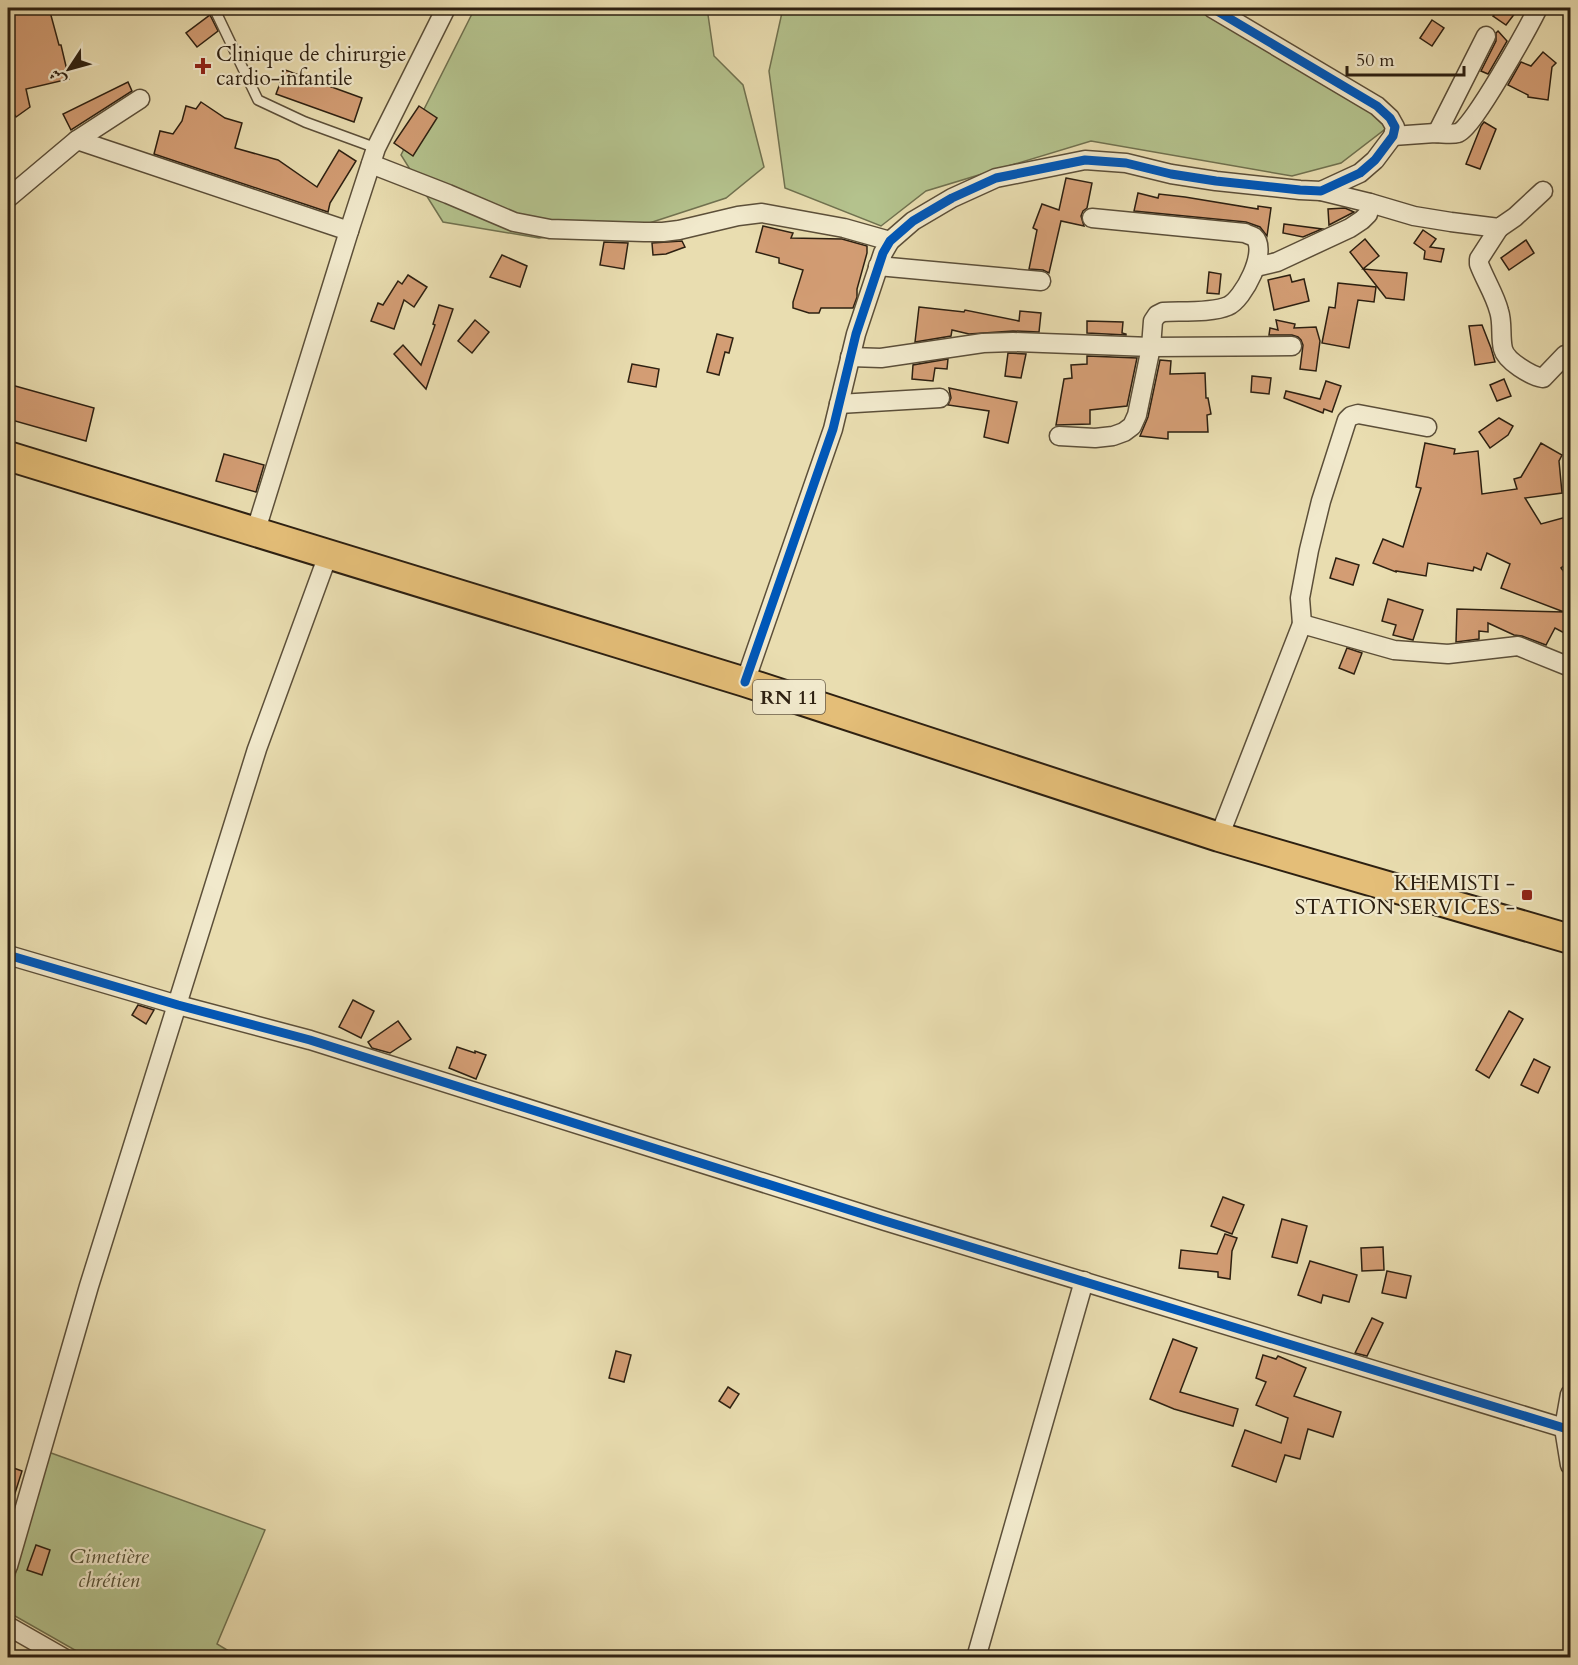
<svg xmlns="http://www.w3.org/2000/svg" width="1578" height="1665" viewBox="0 0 1578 1665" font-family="Cardo,Amiri,serif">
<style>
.green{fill:#b4c28d;stroke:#70714f;stroke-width:1.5}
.building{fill:#d39d74;stroke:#2d2011;stroke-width:1.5}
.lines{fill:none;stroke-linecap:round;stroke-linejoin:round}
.lane-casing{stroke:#5c4f39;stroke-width:12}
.street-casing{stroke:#5c4f39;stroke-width:21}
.primary-casing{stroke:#2d2011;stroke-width:32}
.lane{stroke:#f1e9cc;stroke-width:9}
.street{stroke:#f1e9cc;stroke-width:18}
.primary{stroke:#e4be78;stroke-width:28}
.cycleway-casing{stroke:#f1e9cc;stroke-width:13}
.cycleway{stroke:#0057b8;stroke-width:9}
.poi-dot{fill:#8f2418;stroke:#f1e9cc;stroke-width:2}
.labels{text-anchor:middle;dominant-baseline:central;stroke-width:4.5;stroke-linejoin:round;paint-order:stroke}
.shield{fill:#f1e9cc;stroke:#685c49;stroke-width:1.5}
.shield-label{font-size:20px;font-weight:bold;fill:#2d2011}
.poi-label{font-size:21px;fill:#2d2011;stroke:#f1e9cc;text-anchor:start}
.park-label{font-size:21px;font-style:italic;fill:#565136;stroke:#f1e9cc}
</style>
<rect width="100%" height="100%" fill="#e9ddb0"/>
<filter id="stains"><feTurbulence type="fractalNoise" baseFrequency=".00333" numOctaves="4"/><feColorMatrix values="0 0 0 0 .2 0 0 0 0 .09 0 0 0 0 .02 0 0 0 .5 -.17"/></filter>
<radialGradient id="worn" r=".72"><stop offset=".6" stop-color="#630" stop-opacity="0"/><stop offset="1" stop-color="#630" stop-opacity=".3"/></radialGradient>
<!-- green -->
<g class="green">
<path d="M475,8h232l7,48 29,29 21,82 -38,31 -92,30 -95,10 -96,-16 -42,-67z"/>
<path d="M783,8h411l199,115 -52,40 -49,13 -201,-35 -165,50 -45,35 -96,-38 -16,-117z"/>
<path d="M40,1449l225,81 -48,114 20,12 -1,1h-149l-79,-45v-12l40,-142z"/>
</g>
<!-- building -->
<g class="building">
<path d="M8,8h41l10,37h2l8,34 -43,10 4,18 -14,10 -8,-13z"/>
<path d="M1500,8h19l-13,17 -13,-9z"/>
<path d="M210,15l8,16 -21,16 -11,-14z"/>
<path d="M1432,20l12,8 -12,18 -12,-8z"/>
<path d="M1498,31l9,10 -19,33 -7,-3 15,-30v-8z"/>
<path d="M1543,52l13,11 -4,4 -4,33 -20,-3v-2l-20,-10 13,-23 10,4z"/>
<path d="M285,70l77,28 -8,24 -78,-28z"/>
<path d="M128,82l4,9 -61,39 -8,-16z"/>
<path d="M201,102l24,16 17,5 -7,25 43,12 39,27 22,-37 17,11 -26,42 -2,9 -174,-58 6,-23 13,3 9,-13 4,-15 10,3z"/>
<path d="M419,106l18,12 -24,38 -19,-13z"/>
<path d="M1484,122l12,7 -16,40 -14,-5 15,-38z"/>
<path d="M1066,178l26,5 -5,25 -4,3 -2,5 3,10 -23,-5 -12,52 -6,-3 -14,-1 8,-39 -4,-2 9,-24 17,6z"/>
<path d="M1138,193l20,5 1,-4 26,3 73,12v-3l13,2 -4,28 -7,-9 -14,-5 -112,-11z"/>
<path d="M1345,208l9,4 -25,13 -1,-16z"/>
<path d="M1284,224l38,5 -19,8 -20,-4z"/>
<path d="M763,226l30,7 -2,5 51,1 25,7v7l-10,36v8l-4,11h-32l-2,5h-10l-16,-5v-6l10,-32 -24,-7v-5l-23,-6z"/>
<path d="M1423,230l13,9 -6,8 14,2 -3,13 -17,-3 1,-8 -11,-8z"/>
<path d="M1365,239l14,17 -16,13 44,4 -3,27 -18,-2 -36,-46z"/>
<path d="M1526,240l8,13 -25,17 -8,-12z"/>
<path d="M682,241l3,6 -19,7 -13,1 -1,-12z"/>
<path d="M604,242l24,1 -4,26 -24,-4z"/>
<path d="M502,255l25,11 -7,21 -30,-10z"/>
<path d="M1209,272l12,2 -2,20 -12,-1z"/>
<path d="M408,275l19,12 -13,20 -10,-7 -10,29 -23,-8 7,-18 5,2 15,-24 4,3z"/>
<path d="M1290,275l2,7 12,-3 5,22 -35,9 -6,-30z"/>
<path d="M1338,283l38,4 -2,15 -16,-2 -9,48 -27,-5 7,-36 6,1z"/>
<path d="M439,305l14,4 -27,80 -32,-35 9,-9 18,20 14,-40 -2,-1z"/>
<path d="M919,307l45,5 1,-2 54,11 1,-10 21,2 -2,19 -26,-1 -44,3 -17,-4 -1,6 -36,6z"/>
<path d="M475,320l14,12 -17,21 -14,-12z"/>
<path d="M1276,320l19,4 -1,4 22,-1 4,14 -4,30 -16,-2 3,-24 -2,-5 -3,-3 -6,-2h-23l1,-7 8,2z"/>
<path d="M1087,321l36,1 -1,11 4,1v1l-39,-2z"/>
<path d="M1482,325l9,23 4,14 -20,3 -6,-39z"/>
<path d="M717,334l16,4 -4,15 -4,-1 -6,23 -12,-3z"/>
<path d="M1008,353l18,1 -5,24 -16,-2z"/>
<path d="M1087,356l50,2 -10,48 -37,4v14l-34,1 8,-46 8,-1 -1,-13 16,-1z"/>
<path d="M948,359l-1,10 -12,-1 -2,13 -21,-2 1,-14z"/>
<path d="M1160,360l11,1 -1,13 35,-1 1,25h2l3,16 -4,1 1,17h-40v7l-28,-3 8,-19z"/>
<path d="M632,364l27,5 -3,18 -28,-5z"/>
<path d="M1252,376l19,2 -2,16 -18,-2z"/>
<path d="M1504,379l7,17 -14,5 -7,-16z"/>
<path d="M1326,381l15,5 -9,26 -8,-3 -1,4 -39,-15 2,-7 34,8z"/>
<path d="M8,384l86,24 -8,33 -78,-22z"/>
<path d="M949,388l68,14 -9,41 -24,-6 5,-26 -41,-6 3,-7z"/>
<path d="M1499,418l14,8 -5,9 -18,13 -11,-16z"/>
<path d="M1425,443l30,6 -1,5 24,-3 4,43 35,-5 -3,-10 7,-2 20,-34 21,12 -3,6 3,32 -37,5 16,26 29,-8v45l-9,7 9,12v56l-15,-8 -9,17 -24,-9 -8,-1 -26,-12v9l-9,-1v8l-23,3 1,-33 107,3 -63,-24 9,-24 -23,-11 -6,17 -7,-3 -1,4 -45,-8 -2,13 -30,-5v1l-23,-9 10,-24 20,8 18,-59 -5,-1z"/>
<path d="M224,454l40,11 -8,27 -40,-11z"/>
<path d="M1336,558l23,7 -6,20 -23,-7z"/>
<path d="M1388,599l35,11 -10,30 -20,-5 3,-10 -14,-4z"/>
<path d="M1347,648l15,5 -8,21 -15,-6z"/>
<path d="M353,1000l21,11 -13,27 -22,-11z"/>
<path d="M138,1005l16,5 -8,14 -14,-9z"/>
<path d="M1509,1011l14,8 -34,59 -13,-8z"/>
<path d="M398,1021l13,18 -21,14 -18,-5 -4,-6z"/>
<path d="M457,1047l18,6v-2l11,4 -10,24 -27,-11z"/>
<path d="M1534,1059l16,8 -12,26 -17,-8z"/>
<path d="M1223,1197l21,8 -12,29 -21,-8z"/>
<path d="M1282,1219l25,7 -10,37 -25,-6z"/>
<path d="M1225,1234l12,4 -5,13 -2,28 -12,-2v-5l-39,-4 2,-18 36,4z"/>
<path d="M1383,1247l1,23 -22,1 -1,-23z"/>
<path d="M1310,1261l47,14 -8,27 -26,-7 -2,8 -23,-8z"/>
<path d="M1387,1271l24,5 -5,22 -24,-5z"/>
<path d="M1372,1318l11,5 -16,33 -12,-3z"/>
<path d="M1173,1339l24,9 -17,44 58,17 -5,17 -59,-17 -24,-10z"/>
<path d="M616,1351l15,4 -7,27 -15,-4z"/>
<path d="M1263,1355l13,4 2,-3 28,12 -12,28 47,16 -8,25 -25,-8 -8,30 -15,-4 -9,27 -44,-16 13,-36 36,13 7,-25 -32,-13 10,-23 -10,-4z"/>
<path d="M728,1387l11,7 -9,14 -11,-7z"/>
<path d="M8,1466l14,5 -12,38 -2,-1z"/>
<path d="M36,1545l14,5 -8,25 -15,-5z"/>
</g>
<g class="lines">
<defs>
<path id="lane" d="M214,8l44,92 47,22 71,26"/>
<g id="street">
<path d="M1437,133l49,-97"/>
<path d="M1393,136c14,-1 28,-2 42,-3 7,0 16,2 23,0 14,-3 71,-107 80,-125"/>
<path d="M77,140l272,91"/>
<path d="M371,164l77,30 66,28 36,7 94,3h19l16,-2 59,-14 24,-3 82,15 46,13"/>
<path d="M1321,191l49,12 44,13 37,6 48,6 16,-11 28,-26"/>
<path d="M8,198l69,-58 63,-41"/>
<path d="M1499,228l-20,31v5c6,16 16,31 20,47 4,12 1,26 4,38 3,12 28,27 40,29l22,-23 5,3"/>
<path d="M878,266l163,15"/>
<path d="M1256,267l21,-5 73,-34 12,-8 6,-6 2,-11"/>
<path d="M850,357l31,1 102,-15 30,-1 138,5 141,-1"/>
<path d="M839,404l101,-6"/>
<path d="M1059,436l36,2 18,-2 11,-4 8,-6 5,-11 14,-68 2,-26 4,-6 6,-3c18,-1 49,1 65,-6 15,-6 41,-56 26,-69 -3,-2 -6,-2 -9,-4l-153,-15"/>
<path d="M255,533l94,-302 27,-83 70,-140"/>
<path d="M1302,624l-2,-26 9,-48 12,-49 26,-81 4,-4 7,-2 69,13"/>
<path d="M745,682l88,-253 23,-95 27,-81 7,-12 23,-20 39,-23 44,-20 89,-18 41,3 45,11 45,7 84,9 21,1 39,-18 15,-13 18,-24 2,-9 -5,-9 -13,-12 -165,-98"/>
<path d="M1219,837l83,-213 92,26 54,4 70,-8 52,21"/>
<path d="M8,955l170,50 132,35 575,181 679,207"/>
<path d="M1570,1394l-6,34 6,37"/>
<path d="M8,1566l81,-280 168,-537 71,-194"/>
<path d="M8,1626l56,32"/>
<path d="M976,1658l108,-377"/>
</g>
<path id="primary" d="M8,456l737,226 474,155 351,102"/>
</defs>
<!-- lane casing -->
<use href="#lane" class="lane-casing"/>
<!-- street casing -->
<use href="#street" class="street-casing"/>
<!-- primary casing -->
<use href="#primary" class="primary-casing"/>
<!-- lane -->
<use href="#lane" class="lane"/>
<!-- street -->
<use href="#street" class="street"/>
<!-- primary -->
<use href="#primary" class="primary"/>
<defs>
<g id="cycleway">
<path d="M745,682l88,-253 23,-95 27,-81 7,-12 23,-20 39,-23 44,-20 89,-18 41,3 45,11 45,7 84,9 21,1 39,-18 15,-13 18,-24 2,-9 -5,-9 -13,-12 -165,-98"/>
<path d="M8,955l170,50 132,35 575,181 679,207"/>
</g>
</defs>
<!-- cycleway casing -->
<use href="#cycleway" class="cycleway-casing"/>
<!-- cycleway -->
<use href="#cycleway" class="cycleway"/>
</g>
<!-- markers -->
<g class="poi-dot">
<path d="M200 57h6v6h6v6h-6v6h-6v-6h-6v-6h6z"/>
<rect x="1521" y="889" width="12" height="12" rx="3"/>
</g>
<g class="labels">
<!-- shield labels -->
<rect class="shield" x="753" y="680" width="72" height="34" rx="4.5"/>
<g class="shield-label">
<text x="789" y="697">RN 11</text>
</g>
<!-- poi labels -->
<g class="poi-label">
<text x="216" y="54">Clinique de chirurgie<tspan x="216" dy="24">cardio-infantile</tspan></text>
<text x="1515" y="883" text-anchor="end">KHEMISTI -<tspan x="1515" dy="24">STATION SERVICES -</tspan></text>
</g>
<!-- park labels -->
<g class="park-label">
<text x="109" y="1556">Cimetière<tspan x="109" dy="24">chrétien</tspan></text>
</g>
</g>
<!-- margin -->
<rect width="1578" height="1665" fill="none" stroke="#e9ddb0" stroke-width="30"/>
<rect x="9" y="9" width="1560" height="1647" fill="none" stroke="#2d2011" stroke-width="3"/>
<rect x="15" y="15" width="1548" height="1635" fill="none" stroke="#2d2011" stroke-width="1.5"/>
<!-- north arrow -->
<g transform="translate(69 69) rotate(234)" stroke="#f1e9cc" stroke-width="4.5" paint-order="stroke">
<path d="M0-4.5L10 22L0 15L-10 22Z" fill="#2d2011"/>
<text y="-9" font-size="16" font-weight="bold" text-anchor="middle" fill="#2d2011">ش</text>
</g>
<!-- scale -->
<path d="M1347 66v9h117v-9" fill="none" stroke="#2d2011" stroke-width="3"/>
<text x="1356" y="66" font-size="18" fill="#2d2011" stroke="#f1e9cc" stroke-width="4.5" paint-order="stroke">50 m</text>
<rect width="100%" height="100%" filter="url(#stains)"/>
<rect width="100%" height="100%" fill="url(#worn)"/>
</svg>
